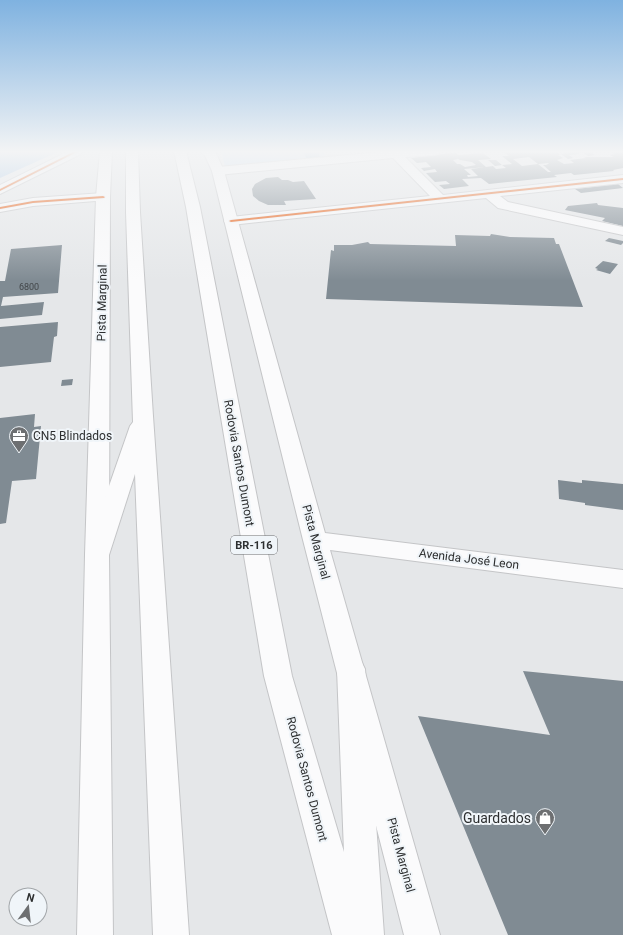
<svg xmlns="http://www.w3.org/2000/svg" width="623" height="935" viewBox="0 0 623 935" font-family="Roboto,sans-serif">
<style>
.green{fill:#c3ddf5}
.forest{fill:#a1c4e5}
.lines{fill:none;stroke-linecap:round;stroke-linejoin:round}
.canal{fill:#81aed5;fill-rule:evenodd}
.building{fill:#808b93;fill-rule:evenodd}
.minor-casing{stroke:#c4c5c7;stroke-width:2}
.major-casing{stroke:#c4c5c7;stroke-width:2}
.highway-casing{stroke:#c4c5c7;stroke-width:2}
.minor{fill:#fbfbfc;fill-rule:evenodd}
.major{fill:#fbfbfc;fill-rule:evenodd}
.highway{fill:#fbfbfc;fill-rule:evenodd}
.cycleway-casing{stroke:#f0f5f9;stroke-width:2}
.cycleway{fill:#e8590c;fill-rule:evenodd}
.labels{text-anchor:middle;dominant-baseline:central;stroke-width:4;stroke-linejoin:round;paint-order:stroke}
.far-number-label{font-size:9px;fill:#424649}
.shield{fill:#f0f5f9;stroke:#686a6c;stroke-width:1}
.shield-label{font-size:11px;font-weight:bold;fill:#2d2f30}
.street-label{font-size:12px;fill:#2d2f30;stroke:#f0f5f9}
.poi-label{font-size:12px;fill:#2d2f30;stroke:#f0f5f9;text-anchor:start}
.near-poi-label{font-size:14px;fill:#2d2f30;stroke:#f0f5f9;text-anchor:end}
</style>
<rect width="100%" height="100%" fill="#e5e7e9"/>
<!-- green -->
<path class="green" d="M221,151h103l1,6 -100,9z"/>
<!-- forest -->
<path class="forest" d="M0,151h60l-60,27z"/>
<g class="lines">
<!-- canal -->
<path class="canal" d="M303,151h15l2,6 -3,3 -5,2 -5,-2z"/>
</g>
<!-- building -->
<g class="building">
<path d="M502,151h54l4,4h-2l5,3 -6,2 7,4 10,-1 -4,-3 16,-2 -2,-1h30l-4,-2 5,-1 -5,-3h13v17l-10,2 1,1 -40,4 -3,-2 -17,2 3,2 -68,7 -8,-6 -19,1 7,7 -25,3 -5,-4 11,-1 -4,-3 -11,1 -9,-9 11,-1 -2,-3 -11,2 -3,-3 10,-1 -5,-5 -9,1 -6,-5 40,-5h5l2,2 25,-2 8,6 -13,1 8,7 -22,2 7,6h-4l1,2 10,-1 -7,-7 22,-3 3,3 10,-1 -4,-3 -7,1 -7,-6h8l6,5 10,-1 -10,-8h7zM453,156l7,4 12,2 4,3 -11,2 -5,-3h-3l-4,-4 5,-1zM529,157l9,7 10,-1 1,1h-3l2,1h-5l8,7h-3l-10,-8 -16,2 -9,-7z"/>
<path d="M559,151h33l2,1h-4l5,3 -7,1 -6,-4 -5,1 3,1 -11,1 4,3 -5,1 -7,-5 4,-1z"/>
<path d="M278,177l4,3h6l5,2 11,-1 12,18 -32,2 2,4h-18l-9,-4 -6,-5 -1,-7 3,-5 11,-6z"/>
<path d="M618,184l5,4 -42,5 -6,-4z"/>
<path d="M597,203l1,2 25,3v18l-21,-5 3,-3 -40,-8 3,-4z"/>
<path d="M491,234l19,3 44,1 2,6h3l24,63 -257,-8 5,-49 3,1v-6h18l16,-3 2,2 86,2 -1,-11 35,1z"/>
<path d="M609,238l14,3v2l-2,2 -16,-4z"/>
<path d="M62,245l-4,48 -55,4 -2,9 43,-4 -2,13 -42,4v-38h5l6,-32z"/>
<path d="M603,261l15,3 -8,10 -14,-4 2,-1 -3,-1z"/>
<path d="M58,322l-1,14 -3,1 -3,25 -51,5v-40z"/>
<path d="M73,379l-1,6 -11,1 1,-6z"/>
<path d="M35,414l-1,13 7,-1 -5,53 -24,2 -6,42 -6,1v-106z"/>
<path d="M558,480l24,3v-3l41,4v26l-38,-5v-2l-26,-4z"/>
<path d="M523,671l100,10v254h-115l-90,-219 132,19z"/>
</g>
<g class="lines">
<defs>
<g id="minor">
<path d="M69,151h14l-2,3 -81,40v-9z"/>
<path d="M391,151h49l-2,3 -4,1 -29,2 38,38 180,-20v8l-123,13 8,6 115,25v8l-125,-27 -12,-10 -255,27 -5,-1 -2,-3 2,-3 5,-1 199,-21 -37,-38 -175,17 -4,-1 -2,-3 2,-3 4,-1z"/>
<path d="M103,193l5,1 2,3 -2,3 -75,6 -33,6v-8l33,-6z"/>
</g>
<g id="major">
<path d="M100,151h12l-2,46 -1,358 4,380h-36l8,-380 11,-358z"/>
<path d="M203,151h12l9,20 101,362 298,37v18l-293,-38 110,385h-36l-101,-395 -91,-369z"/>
</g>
<g id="highway">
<path d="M126,151h12l2,61 13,204 36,519h-36l-18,-461 -26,81 -3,6 -9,3 -9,-3 -3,-6 45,-129 3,-4 -7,-210z"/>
<path d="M174,151h12l14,56 92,469 52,176 -7,-183 4,-8 10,-3 10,3 4,8 19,266h-52l-68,-259 -78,-469z"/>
<path d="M201,151h12l2,2 -2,3c-6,1 -9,0 -12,-5z"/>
</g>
</defs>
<!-- minor casing -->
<use href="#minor" class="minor-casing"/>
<!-- major casing -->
<use href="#major" class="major-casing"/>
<!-- highway casing -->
<use href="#highway" class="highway-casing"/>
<!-- minor -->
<use href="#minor" class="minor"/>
<!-- major -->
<use href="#major" class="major"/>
<!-- highway -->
<use href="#highway" class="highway"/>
<defs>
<g id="cycleway">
<path d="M75,151h4l-79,40v-2z"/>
<path d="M623,178v2l-392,42 -2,-1 2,-1z"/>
<path d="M103,196l2,1 -1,1 -71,5 -33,6v-2l33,-6z"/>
</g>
</defs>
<!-- cycleway casing -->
<use href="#cycleway" class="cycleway-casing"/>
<!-- cycleway -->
<use href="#cycleway" class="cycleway"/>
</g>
<!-- sky -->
<linearGradient id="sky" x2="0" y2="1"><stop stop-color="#7fb2e0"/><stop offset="0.54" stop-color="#f3f4f5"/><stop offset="1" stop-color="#f3f4f5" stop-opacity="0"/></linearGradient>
<rect width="623" height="281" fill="url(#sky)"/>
<!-- icons -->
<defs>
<symbol id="office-pin" viewBox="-11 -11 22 30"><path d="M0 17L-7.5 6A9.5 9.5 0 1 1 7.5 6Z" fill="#6d6f71" stroke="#f0f5f9"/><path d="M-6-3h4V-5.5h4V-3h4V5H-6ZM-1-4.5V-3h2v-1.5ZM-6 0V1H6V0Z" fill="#fff"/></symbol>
<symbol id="shop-pin" viewBox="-11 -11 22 30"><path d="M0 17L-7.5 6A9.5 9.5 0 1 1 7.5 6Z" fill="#6d6f71" stroke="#f0f5f9"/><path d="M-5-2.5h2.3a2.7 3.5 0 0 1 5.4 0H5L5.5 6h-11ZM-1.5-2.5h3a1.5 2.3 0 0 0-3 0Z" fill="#fff"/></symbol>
</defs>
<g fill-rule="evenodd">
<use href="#office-pin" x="8" y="425" width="22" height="30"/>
<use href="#shop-pin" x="534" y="807" width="22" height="30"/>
</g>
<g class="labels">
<!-- far-number labels -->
<g class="far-number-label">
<text x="29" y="287">6800</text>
</g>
<!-- shield labels -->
<rect class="shield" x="231" y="536" width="46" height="18" rx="3"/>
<g class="shield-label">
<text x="254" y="545">BR-116</text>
</g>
<!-- street labels -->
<g class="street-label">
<text transform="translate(102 303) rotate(-89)">Pista Marginal</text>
<text transform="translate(239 463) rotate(80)">Rodovia Santos Dumont</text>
<text transform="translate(316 542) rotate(75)">Pista Marginal</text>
<text transform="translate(469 559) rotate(7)">Avenida José Leon</text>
<text transform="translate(307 779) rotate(75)">Rodovia Santos Dumont</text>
<text transform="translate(401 855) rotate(75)">Pista Marginal</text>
</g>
<!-- poi labels -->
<g class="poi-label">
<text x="33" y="436">CN5 Blindados</text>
</g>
<!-- near-poi labels -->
<g class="near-poi-label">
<text x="531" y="818">Guardados</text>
</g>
</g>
<!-- north arrow -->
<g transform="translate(28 907) rotate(15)"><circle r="19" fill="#f0f5f9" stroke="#a2a6a9"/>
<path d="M0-3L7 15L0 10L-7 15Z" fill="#6d6f71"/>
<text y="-6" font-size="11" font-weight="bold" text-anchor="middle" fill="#2d2f30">N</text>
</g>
</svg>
